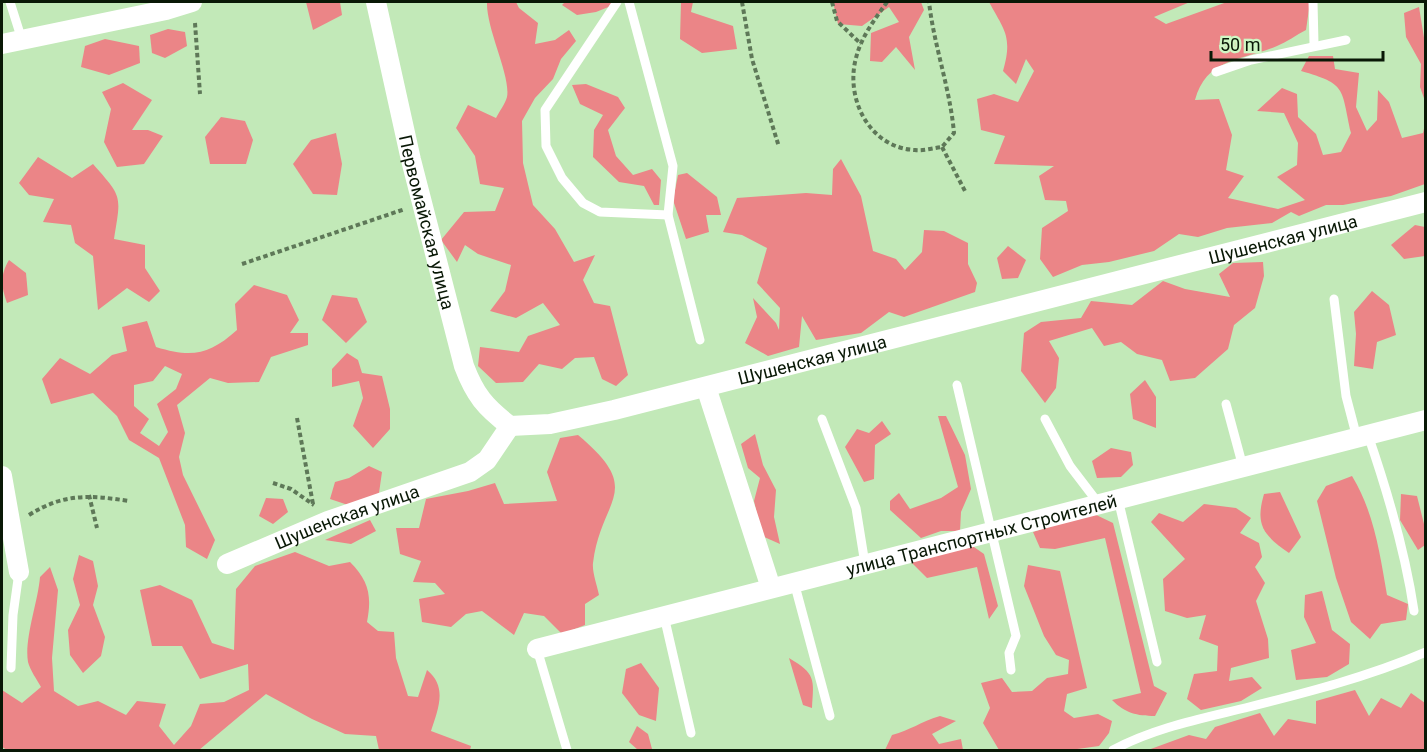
<svg xmlns="http://www.w3.org/2000/svg" width="1427" height="752" viewBox="0 0 1427 752" font-family="Roboto,sans-serif">
<style>
.forest{fill:#eb8587;fill-rule:evenodd}
.lines{fill:none;stroke-linecap:round;stroke-linejoin:round}
.path{stroke:#5e7858;stroke-width:4;stroke-dasharray:4.5 3;stroke-linecap:butt}
.lane{stroke:#fff;stroke-width:9}
.street{stroke:#fff;stroke-width:20}
.labels{text-anchor:middle;dominant-baseline:central;stroke-width:6;stroke-linejoin:round;paint-order:stroke}
.street-label{font-size:18px;fill:#091806;stroke:#cff7c4}
</style>
<rect width="100%" height="100%" fill="#c2e9b8"/>
<!-- forest -->
<g class="forest">
<path d="M306,2h34l2,13 -29,15z"/>
<path d="M487,2h29l3,6 19,15 -3,21 20,-4 14,-10 7,11 -15,18 -8,20 -18,19 -13,23 1,42 10,42 22,24 19,33 21,-7 -12,25 11,23 16,3 18,69 -12,11 -14,-7 -8,-22 -19,1 -13,11 -23,-5 -16,18 -27,1 -18,-17 2,-19 39,5 9,-16 32,-11 -17,-22 -27,15 -26,-7 15,-20 6,-26 -33,-11 -13,-9 -8,17 -16,-22 23,-28 31,-1 9,-23 -24,-4 -5,-28 -19,-28 12,-23 28,13c3,-6 9,-14 11,-21 4,-21 -21,-68 -20,-95z"/>
<path d="M565,2h47l-1,4 -15,6 -19,3 -15,-10z"/>
<path d="M681,2h12l-2,10 42,14 4,23 -35,4 -22,-14z"/>
<path d="M833,2h88l3,8 -15,27 6,33 -19,-23 -14,15 -12,-1 1,-28 28,-11 -10,-15 -27,19 -24,-2z"/>
<path d="M989,2h201l-36,15 12,7 61,-22h83l-4,28c-10,5 -19,12 -29,16 -35,15 -70,11 -82,54l24,-1 13,36 -6,35 18,6 -16,22 50,11 27,-9 -28,-23 20,-12 1,-22 -14,-30 -27,-2 25,-23 15,6 1,23 18,17 7,21 18,-3 10,-19c-10,-45 -4,-49 -50,-62l8,-15h24l2,13 24,4 -3,34 11,24 10,-11 1,-30 11,12 13,36 21,-5 2,-9v60l-34,12 -48,9h-17l-27,11 -8,-4 -19,11 -45,5 -29,9 -19,-3 -25,17 -45,11 -27,3 -29,12 -13,-18 2,-31 26,-17 -2,-10 -21,-1 -6,-24 15,-10 -60,-2 11,-28 -24,-6 -4,-31 17,-5 24,8 16,-31 -8,-12 -10,25 -13,-13c10,-35 1,-41 -14,-69z"/>
<path d="M1419,7l6,37v57l-5,-14 1,-23 -15,-27 -2,-24z"/>
<path d="M168,29l17,3 2,14 -22,12 -13,-5 -2,-18z"/>
<path d="M105,39l34,7 1,17 -31,12 -28,-8 4,-21z"/>
<path d="M123,83l29,17 -20,30h16l15,6 -19,28 -27,3 -13,-25 7,-33 -9,-17z"/>
<path d="M586,84l32,13 7,11 -17,22 8,26 17,19 19,-6 9,11 -2,25h-5l-10,-19 -25,-4 -26,-25 1,-27 9,-15 -23,-11 -8,-19z"/>
<path d="M221,117l24,4 8,19 -7,24h-36l-5,-27z"/>
<path d="M336,133l6,31 -5,31 -24,-1 -20,-30 18,-24z"/>
<path d="M38,157l34,21 21,-14c30,34 28,31 21,75l31,6v23l15,23 -11,11 -22,-14 -29,22 -5,-54 -18,-13 -4,-18 -28,-3 11,-23 -25,-4 -10,-12z"/>
<path d="M841,159l20,37 12,55 23,8 9,11 17,-18 2,-22 20,1 24,12v21l9,19 -2,9 -71,25 -15,-5 -28,21 -45,7 -14,-24 -3,31 -31,9 -23,-13 12,-26 -4,-19 23,25 3,7 1,-22 -23,-25 10,-35 -25,-13 -19,-3 14,-34 69,-5 26,2 1,-26z"/>
<path d="M687,173l30,24 4,18h-15l3,17 -23,7 -13,-39 5,-25z"/>
<path d="M1415,225l10,2v29l-21,3 -13,-14z"/>
<path d="M1008,246l18,14 -8,18 -16,1 -5,-21z"/>
<path d="M9,260l17,13 2,22 -21,8c-6,-17 -7,-28 2,-43z"/>
<path d="M1263,262l1,14 -9,32 -21,17 -6,24 -33,29 -25,3 -8,-21 -25,-6 -16,-12 -17,4 -12,-18 -43,13 10,17 -3,30 -11,15 -24,-32 3,-38 17,-11 40,-4 10,-17 41,4 31,-24 22,8 45,8 -11,-23 14,-11z"/>
<path d="M254,285l33,10 12,25 -9,13h18v12l-37,12 -12,25 -31,1 -18,-5 -33,27 8,28 -6,24 4,18 32,65 -8,19 -21,-12 -1,-22 -26,-67 -30,-18 -12,-24 -24,-23 -42,11 -9,-25 18,-21 30,16 22,-19 15,-4 -5,-24 25,-6 9,26c36,11 53,8 81,-17l-2,-26zM165,366l17,8 -6,15 -19,15 11,28 -9,14 -19,-13 9,-14 -15,-13v-21l19,-4z"/>
<path d="M1372,291l17,14 7,30 -19,7 -4,27 -19,-3 2,-32 -2,-22z"/>
<path d="M332,295l25,3 10,24 -21,21 -24,-23z"/>
<path d="M347,353l11,7 4,13 20,3 8,33v20l-17,19 -20,-22 10,-28 -4,-17 -27,6v-18z"/>
<path d="M1145,380l11,17v31l-23,-9 -3,-25z"/>
<path d="M938,416h8l19,39 6,34 -10,23 -1,19h-19l-20,7 -31,-28v-9l9,-8 11,16 31,-11 17,-11z"/>
<path d="M882,421l9,13 -16,11 -1,34 -10,3 -19,-35 12,-18 12,4z"/>
<path d="M755,434l8,31 13,25 -2,27 6,27 -18,-8 -8,-35 6,-23 -12,-10 -7,-24z"/>
<path d="M578,435c68,57 23,62 15,128 -1,9 4,22 6,32l-14,9v21l-23,9 -18,-18 -20,-3 -10,22 -32,-24 -16,3 -15,13 -29,-5 -3,-23 26,-5 -10,-11 -22,-1 8,-21 -21,-7 -4,-26h23l7,-29 42,-8 27,-8 9,21 53,-3 -10,-29 13,-34z"/>
<path d="M1111,448l20,4 2,13 -12,12 -24,1 -5,-17z"/>
<path d="M369,466l13,6 -3,21 -22,15 -27,-9 5,-17 14,-4z"/>
<path d="M1352,476c22,36 28,78 35,119l21,9 -2,16 -25,4 -11,15 -19,-17 -15,-44 -19,-77 9,-15z"/>
<path d="M1280,492l21,45 -12,16c-26,-18 -34,-28 -25,-59z"/>
<path d="M1401,494l16,2 8,32v17l-7,5 -18,-30z"/>
<path d="M266,498l17,1 5,13 -15,12 -14,-8z"/>
<path d="M1204,504l32,4 15,10 -11,15 19,10 3,14 -7,10 10,16 -9,18 12,38 1,19 -38,10 -2,13 23,-4 10,11 -21,13 -40,9 -14,-11 7,-25 23,-3 1,-25 -19,-7 7,-24 -19,3 -22,-7 -2,-32 22,-20 -34,-37 8,-9 24,9z"/>
<path d="M1092,513l21,10 41,163 13,7 -12,23c-18,0 -30,-3 -43,-16l29,-7 -36,-155 -50,11 -15,-1 -7,-16z"/>
<path d="M370,520l6,11 -25,13 -26,-4z"/>
<path d="M971,545l13,9 14,52 -9,13 -12,-52 -50,11 -16,-16z"/>
<path d="M295,552l34,14 21,-4c19,19 22,34 17,60l11,9 16,1 2,26 12,38 10,1 9,-27c21,17 11,39 4,61l40,15 -1,4h-91l-3,-14 -31,-2 -33,-15 -46,-25 -67,56h-192l-5,-3v-57l20,13 19,-16c-4,-7 -11,-17 -13,-25 -4,-23 10,-60 12,-85l10,-10 8,23 -6,68 2,33 24,15 20,-5 28,14 11,-14 29,3 -7,22 15,19 17,-19 9,-22 24,-2 25,-12 -1,-26 -48,15 -18,-33h-30l-12,-56 20,-5 32,15 20,43 22,7 2,-61 19,-23z"/>
<path d="M79,555l14,6 5,25 -5,19 12,32 -4,19 -18,17 -13,-18 -2,-25 12,-25 -7,-26z"/>
<path d="M1028,565l32,6 27,117 -20,6 -3,17 10,7 24,-4 14,7 -3,12 -10,13 -29,4h-71l-16,-27 7,-15 -9,-25 21,-5 10,14 20,-1 15,-13 21,-4 1,-14 -13,-5 -12,-19 -20,-50z"/>
<path d="M1322,591l10,39 18,14 -1,20 -22,13 -31,3 -5,-30 25,-7 -12,-26 1,-22z"/>
<path d="M789,658c27,16 25,21 23,50l-9,-3z"/>
<path d="M641,663l18,25 -3,33 -17,-6 -17,-22 4,-24z"/>
<path d="M1355,690l14,26 12,-18 20,10 10,-15 14,10v47h-277l41,-15 17,4 9,-12 45,-14 14,23 14,-17 28,5v-23z"/>
<path d="M940,716l16,5 -24,13 7,10 22,-5 2,11h-78l7,-15c19,-5 28,-13 48,-19z"/>
<path d="M637,726l11,8 4,15 -14,1 -9,-8z"/>
</g>
<g class="lines">
<!-- path -->
<g class="path">
<path d="M742,2l10,57 27,88"/>
<path d="M832,2l5,19 24,23"/>
<path d="M887,2c-12,17 -26,35 -31,56 -11,40 13,90 59,92 8,1 18,-2 27,-3l12,-14c-4,-45 -20,-87 -25,-131"/>
<path d="M195,23l5,71"/>
<path d="M942,147l24,46"/>
<path d="M242,264l163,-55"/>
<path d="M297,418l16,86"/>
<path d="M273,483l18,6 23,16"/>
<path d="M89,495l8,33"/>
<path d="M29,515c35,-22 61,-20 100,-14"/>
</g>
<!-- lane -->
<g class="lane">
<path d="M10,2l12,38"/>
<path d="M617,2l-72,108 1,36 16,32 21,25 17,9 68,3"/>
<path d="M629,2l44,164 -5,49 32,125"/>
<path d="M1313,2l1,42"/>
<path d="M1216,72l35,-12 95,-20"/>
<path d="M1334,299l12,97 11,42"/>
<path d="M957,385l59,251 -7,17 2,17"/>
<path d="M1226,404l17,63"/>
<path d="M822,419l34,89 9,56"/>
<path d="M1045,419l25,47 29,38"/>
<path d="M1368,435c20,58 37,115 46,176"/>
<path d="M1118,499l39,163"/>
<path d="M794,582l36,134"/>
<path d="M664,616l27,117"/>
<path d="M537,649l30,101"/>
<path d="M11,668l2,-53 6,-43"/>
<path d="M1113,750c41,-22 87,-31 132,-42 60,-15 123,-31 181,-56"/>
</g>
<!-- street -->
<g class="street">
<path id="s1" d="M376,2l35,158 53,206c11,29 21,41 46,60"/>
<path d="M2,44l164,-34 26,-8"/>
<path d="M706,387l65,201"/>
<path id="s2" d="M510,426l40,-2 64,-14 812,-208"/>
<path d="M2,476l17,96"/>
<path id="s3" d="M227,564l101,-43 142,-49 17,-12 23,-34"/>
<path id="s4" d="M537,649l889,-229"/>
</g>
</g>
<g class="labels">
<!-- street labels -->
<g class="street-label">
<text stroke="none"><textPath href="#s1" startOffset="226">Первомайская улица</textPath></text>
<text stroke="none"><textPath href="#s2" startOffset="796">Шушенская улица</textPath></text>
<text stroke="none"><textPath href="#s2" startOffset="310">Шушенская улица</textPath></text>
<text stroke="none"><textPath href="#s3" startOffset="129">Шушенская улица</textPath></text>
<text stroke="none"><textPath href="#s4" startOffset="459">улица Транспортных Строителей</textPath></text>
</g>
</g>
<!-- border -->
<rect width="1427" height="752" fill="none" stroke="#091806" stroke-width="6"/>
<!-- scale -->
<path d="M1211 51v9h172v-9" fill="none" stroke="#091806" stroke-width="3"/>
<text x="1220" y="51" font-size="18" fill="#091806" stroke="#cff7c4" stroke-width="4.5" paint-order="stroke">50 m</text>
</svg>
